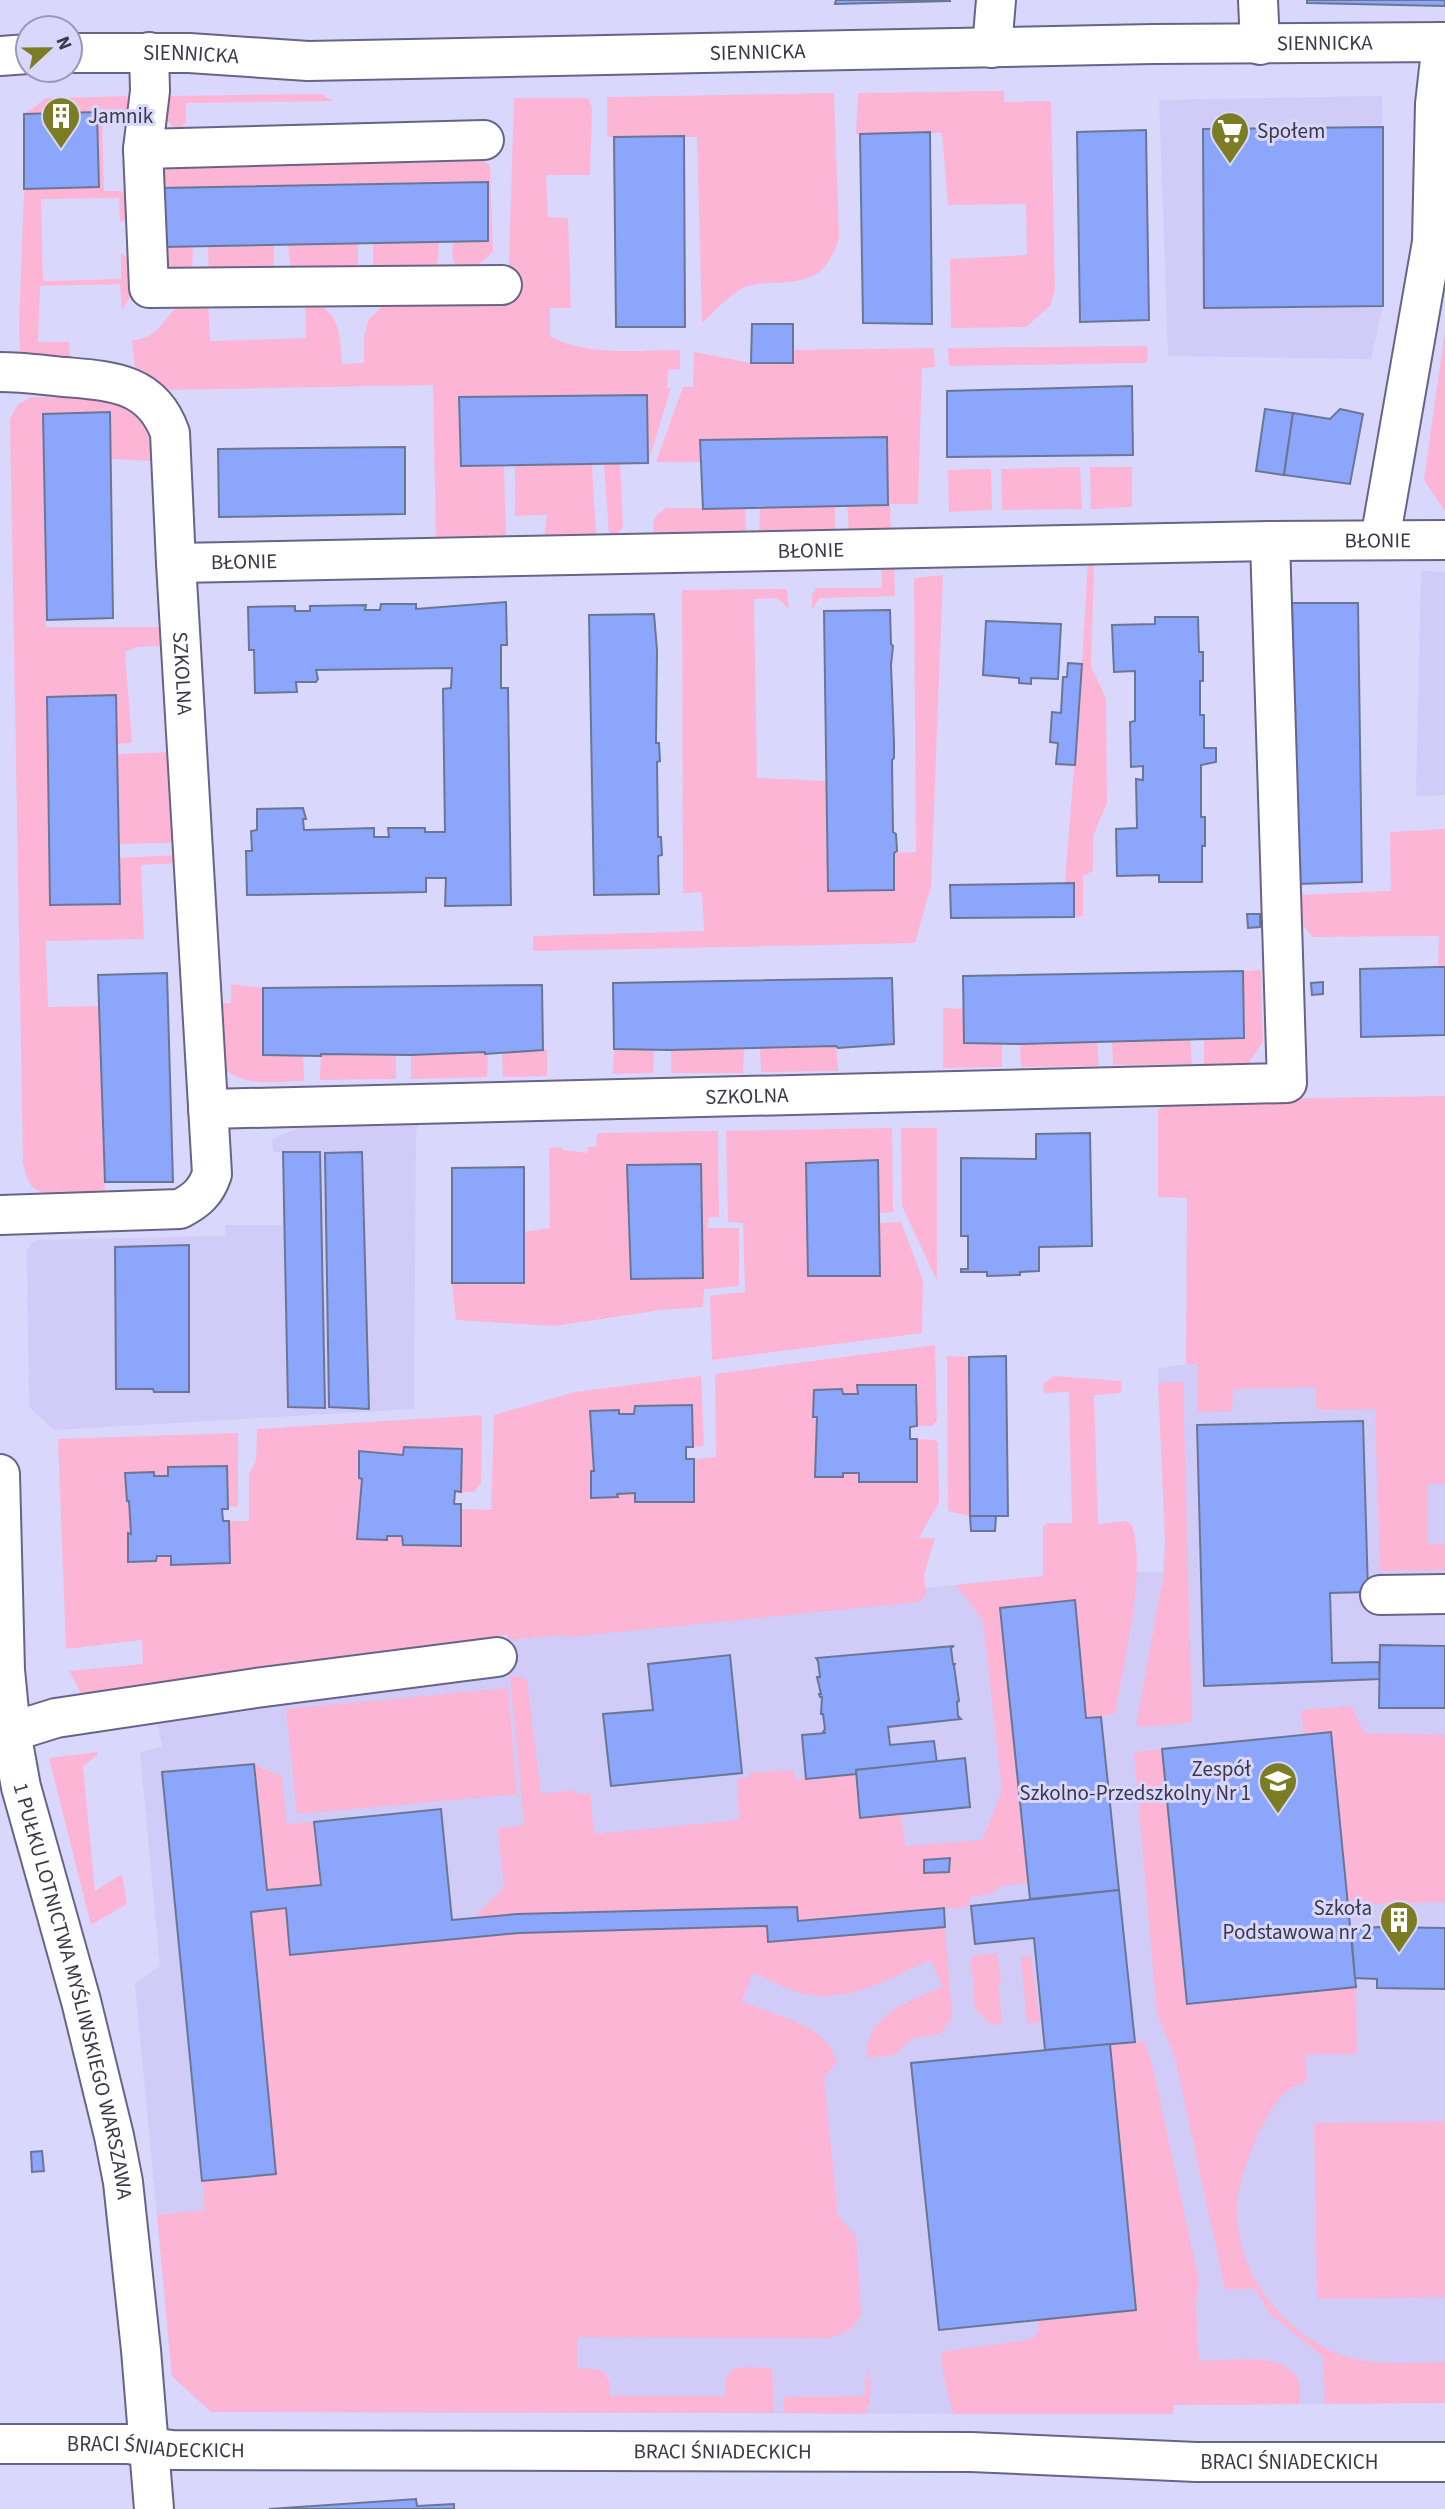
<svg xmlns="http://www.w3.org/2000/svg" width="1445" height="2509" viewBox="0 0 1445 2509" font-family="'Source Sans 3',sans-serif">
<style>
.built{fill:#d0cbf7}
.green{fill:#fdb5d6}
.building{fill:#8ba6fb;stroke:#6a7696;stroke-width:2}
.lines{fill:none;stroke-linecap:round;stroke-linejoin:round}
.minor-casing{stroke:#686485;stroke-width:42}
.major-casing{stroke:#686485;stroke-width:42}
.minor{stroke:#fff;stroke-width:38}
.major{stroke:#fff;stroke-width:38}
.labels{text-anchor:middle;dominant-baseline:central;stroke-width:6;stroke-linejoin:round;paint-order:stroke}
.street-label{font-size:21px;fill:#3a3948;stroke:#dad7fd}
.poi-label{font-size:21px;fill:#3a3948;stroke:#dad7fd;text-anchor:start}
</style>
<rect width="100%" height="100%" fill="#dad7fd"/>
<!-- built -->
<g class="built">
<path d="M1382,96l1,210 -12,53 -203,-3 -9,-256z"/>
<path d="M1421,571l24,1v223l-29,1z"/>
<path d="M1445,1106v1297l-271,2 -1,9 -962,-2 -39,-36 -37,-392 25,-18 -20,-214 22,-5 -5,-27 91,-9 8,-10 253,-25 -2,-47 581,-57h75l2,-32 -7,-172 32,-4z"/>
<path d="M418,1121l-2,15 -2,273 -360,21 -25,-23 -2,-156 3,-6 7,-5 188,-4v-11h58v-73h-10l-1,-13 33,-14z"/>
</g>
<!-- green -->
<g class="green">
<path d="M1004,91v11l47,-1 4,190 -5,15 -24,21 -75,1 -1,-69 77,-4 -1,-51 -78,1 -6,-72 -86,1 2,-41z"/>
<path d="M834,93l5,144c-11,40 -30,45 -69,46 -9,1 -18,1 -27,5 -14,7 -29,24 -41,35l-5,-186h-90v-40z"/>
<path d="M321,94l12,7 -147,2v19l-6,7c-16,-4 -17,-18 -16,-33z"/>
<path d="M137,96l-6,20 -6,-3 -23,1 2,77h17l8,5 -1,23 -8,3 -1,-24 -78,1 2,82 78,-2v-26c18,10 14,43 1,56l-2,-25 -80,2 -2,56h31l1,18 -50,-9 -1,-23 5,-139 73,-76 -73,1 23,-16z"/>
<path d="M514,98h74l4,10 -2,67h-44l2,42 20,1 3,90h-21v28c38,21 87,14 130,14v19l-12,1 -1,18h4l-23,75 -2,-68 -187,2 45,68 2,71 -70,1 -3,-152 -276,5 -21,-14 -4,-36c33,-1 32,-33 59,-40 5,-1 12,-1 17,-1l2,42 96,-3 -1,-40c35,12 35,34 37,66l22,-1v-27l5,-17 17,-16 122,-8z"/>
<path d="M476,155l14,11 3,85c-7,10 -35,31 -40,8 -2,-5 0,-12 0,-17l35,-1 -1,-59 -327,6 3,59 30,-1 -1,26c-15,2 -31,-4 -34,-20 -5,-18 -1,-58 -1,-77l12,-15z"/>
<path d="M439,242l-1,19 -5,8 -60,-2v-24z"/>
<path d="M358,243v20l-5,7 -62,-2 -3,-23z"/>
<path d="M274,245v23l-65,4 -1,-26z"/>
<path d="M1445,330v181l-21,-31z"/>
<path d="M1148,346l-1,17 -198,3 -1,-18z"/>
<path d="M934,348l1,19 -13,1 -4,136h-28l1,25 -42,1 -2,-24 41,-1 -1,-68 -186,3v22h-45l27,-75h10l1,-35 57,11h41l1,-13z"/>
<path d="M32,397c54,2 117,-7 121,64l-42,-2 -1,-47 -67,2 3,213h116l2,19 -26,1 -13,5 7,91 -16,1 3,114 57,-3 1,8 -36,2 3,74 -98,2 2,66 52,-1 5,190c-19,0 -62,5 -75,-12 -4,-5 -5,-15 -7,-21l-13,-744 8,-15z"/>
<path d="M620,463l3,63 -6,8h-8l-5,-70z"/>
<path d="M592,464l4,71 -52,1 3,-21 -32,1v-51z"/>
<path d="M1080,467l2,42 -80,1 -1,-41z"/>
<path d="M1090,467h42v40l-41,2z"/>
<path d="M991,469l1,41 -43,2 -1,-42z"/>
<path d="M835,506v24l-76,2 1,-24z"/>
<path d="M666,508h79l1,24 -92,2c-3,-14 1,-18 12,-26z"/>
<path d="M894,556l1,40 -75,2 -8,11v-15l4,-6h66l-1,-31z"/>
<path d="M1088,559l6,5 -3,102 15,33 1,104 -14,33v35l-10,5v40l-9,1v-34h-9l17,-219z"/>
<path d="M943,575l-12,311 -16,57 -382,8v-15l171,-5 -2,-39 -19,1 -1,-303 105,-1 2,20 -12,-11 -23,1 3,179 70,3 2,110 65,-1 -2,-37 24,-1 -2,-274z"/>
<path d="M170,752l6,88 -6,3 -53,1v-90z"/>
<path d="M1445,829v138h-7l1,-31 -127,1 -14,-19 1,-23 92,-4 -1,-59z"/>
<path d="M1261,970l2,72 -14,21 -45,1v-25l40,-1 -1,-67z"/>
<path d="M231,984l32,4v67h38l2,1 1,25c-28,0 -72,9 -86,-23 -6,-15 -4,-38 -6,-55h19z"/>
<path d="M943,1008l20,1 1,34h38v24l-59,1z"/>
<path d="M1190,1039l2,25 -79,1 -1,-24z"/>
<path d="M1097,1041l2,25 -78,1 -1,-23z"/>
<path d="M836,1046l2,25 -77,1 -1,-23 4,-2z"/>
<path d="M744,1047l-1,26h-72v-24z"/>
<path d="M547,1049v27l-44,1 -1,-24z"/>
<path d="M614,1049h40l-1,24 -40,1z"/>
<path d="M485,1052l3,1 -1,24 -76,2v-24z"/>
<path d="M394,1053l2,2v24l-76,1 1,-26z"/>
<path d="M1445,1096v388h-17v60h17v26l-65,1 -5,-162 -58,1 -2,-23 -82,2 -1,22 -35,1v-48h-11l1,-166 -29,-1v-87l16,-10z"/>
<path d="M892,1128l1,84 -14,1 -1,-53 -69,116h71l-1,-53 22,-1 22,58 -1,53 -210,27 -2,-64 35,-4 -2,-69 -15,-1 -2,-91z"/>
<path d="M901,1128h36v153l-35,-75z"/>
<path d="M718,1131l1,86h-10l-2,11h32v58l-35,3 -1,18 -42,3 -106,16 -99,-6 -4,-37h72v-51l26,-4 -1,-80 13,-1v3l26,3v-6h8l1,-14z"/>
<path d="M935,1345l2,76 -5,5h-15l-1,-41h-58l-1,9h-14l-1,-5 -28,2 -1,25 4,1 -2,60h28v-4h16v8l58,1v-43l18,1 3,3 1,59 -20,36h16l-11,37 2,19 -7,8 -352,35 -3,-2 -56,5 -1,-5 -12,1v10l-413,49 -13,-24 74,-7 -1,-24 -76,9 -8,-210 180,-6v73l-10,1 -1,-41 -58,1 -1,9h-14l-1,-4 -28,1 1,28h3l2,33 26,22h14l1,9 58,-2 -1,-42h20v-47l7,-13 1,-32 225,-14 -1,68 -7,9h-13v-43l-57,-2 -1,8h-15v-3l-29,-1v27l3,1 -4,60 29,1v-4h15l1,9 57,1 1,-37 30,1 3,-95 81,-23 126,-16 3,70 -11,1 -1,-42 -57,1 -1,8h-15l-1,-3 -28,1 4,59h-3v27l26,-1v-3l18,-1 1,9h57l1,-43 22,-2 -1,-83z"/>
<path d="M947,1356l22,1 1,159 -22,-5z"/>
<path d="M1054,1376l67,5 1,9 -3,3 -25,2 4,129 28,-3 6,4c15,44 -9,141 -17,189l-29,4 -11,-118 -75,8 28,275 -27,3 -9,7 -21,4 -4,10 -169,14 -1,-13 -320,10v-4l27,-27 -6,-56 2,-3 24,-3 -14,-149 11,1 6,4 14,113 33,-4 1,4 15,-1 4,41 145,-14 -2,-41 12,-2v-4l44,-3 3,9 60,-5 4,43 41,-3 4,32 77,-6 20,-49 -19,-170 -27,-36 87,-9v-50l5,-3h24l-3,-131 -23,1 -3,-3 1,-7z"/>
<path d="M1183,1382l9,340 -50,5 -6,-2 28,-153 1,-32 -7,-157z"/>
<path d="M508,1688l9,106 -220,20 -11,-105z"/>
<path d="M1352,1706l12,27 81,2v167l-96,3 -18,-173 -27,3 -3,-25z"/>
<path d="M1162,1749l25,255 169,-17 1,67 -52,1 2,26c-6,3 -14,5 -19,9 -16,14 -29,40 -36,59 -7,18 -14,37 -15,57 -2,62 38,117 92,144 35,18 78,12 116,12v41l-120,1 -2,-48 -52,-41 -16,-26h-30l-50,-231 -18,-44 -23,-262z"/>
<path d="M97,1752l1,3 -15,11 12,125 27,-17 5,30 -36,21 -42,-167z"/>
<path d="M254,1764l28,13 5,47 27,-2 7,63 -54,5z"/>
<path d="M286,1908l5,47 228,-22 248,-7 1,16 177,-15 7,91 -12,16 -27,4 -19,17 -27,3c-3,-44 43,-56 76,-72l-13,-26c-39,18 -81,43 -126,34 -17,-4 -35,-14 -51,-21l-11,28c33,16 83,21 95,61l-13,16 14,138 18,20 5,77c-6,16 -15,21 -32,25l-251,-1v31l24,2 7,10 1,16h115c1,-5 0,-13 1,-18 4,-16 34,-10 46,-10l2,45 -563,-1 -39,-36 -15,-161 48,-5 -3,-29 74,-7 -25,-262z"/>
<path d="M997,1953l4,30 -3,2 4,39 -10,1 -17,-16 -4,-53z"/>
<path d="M1021,1956h10l9,66 -13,1z"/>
<path d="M1144,2041l9,27 46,214 -3,22 3,57c27,0 88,-11 99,20 3,7 1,16 1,23l-125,1 -1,9h-220l-10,-40 -2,-22 85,-12 7,-2 6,-8 -1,-10 98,-10 -26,-266z"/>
<path d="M1445,2121v176l-128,2 -3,-176z"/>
<path d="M867,2368c4,16 6,30 -2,46l-81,-1 -1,-16 82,-1z"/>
</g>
<!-- building -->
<g class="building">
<path d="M836,0h114v1l-115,3z"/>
<path d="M1307,0h138v6l-138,-3z"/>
<path d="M97,112l2,75 -75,2v-75z"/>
<path d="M1383,127v179l-179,2 -1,-179z"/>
<path d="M1146,130l3,190 -69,2 -3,-190z"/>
<path d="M930,132l2,192 -69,-1 -3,-189z"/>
<path d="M684,136l1,191h-69l-2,-190z"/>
<path d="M488,182v59l-325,6 -3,-59z"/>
<path d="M752,324h41v39h-42z"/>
<path d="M1132,386l1,69 -186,2v-66z"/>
<path d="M647,395l1,68 -187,3 -2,-69z"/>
<path d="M1265,409l28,4 -9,62 -28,-4z"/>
<path d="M1340,409l23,5 -13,70 -66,-9 9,-62 37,6z"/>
<path d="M110,412l3,206 -66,2 -4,-206z"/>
<path d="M887,437l1,68 -185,4 -3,-69z"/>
<path d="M405,447v67l-186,3 -1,-68z"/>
<path d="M506,602l1,43h-6v43h7l3,217 -66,1 1,-28h-20v14l-179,3 -1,-44h6l-1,-20 6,-1v-21l46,-1 3,11h-3l1,11 70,-2v9h15l-1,-9h37v4h20l-2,-143 8,-1 1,-20 -136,2 2,9 -2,3h-20l1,10 -42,1 -1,-43h-5l-1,-43 47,-1v5h15v-5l56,-1 -1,5h15l1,-6h35v5z"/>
<path d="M1292,603h66l4,279 -65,2z"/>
<path d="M890,610l1,34 2,2 -2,19 3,77v16l-2,2 1,72 3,2 1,17 -3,2v37l-66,1 -4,-280z"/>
<path d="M654,614l3,36 -1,93h3l1,18 -3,1 1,75h3l1,18 -4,1 1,38 -65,1 -5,-280z"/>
<path d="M1155,617h43l1,35h4v29h-3v34h4v33h12v14l-15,3v52h4v29h-3v36h-43v-7l-42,1 -1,-47 21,-1 -1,-49 7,1v-14l-12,1 -1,-45 5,-1v-50l-21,1 -2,-47 43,-1z"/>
<path d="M986,621l75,3 -3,55 -27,-1v6l-12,-1v-5l-36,-3z"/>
<path d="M1068,663l14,1 -7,101 -19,-1 2,-21 -8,-1 2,-30 9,1 2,-36h4z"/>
<path d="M116,695l4,209 -70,1 -3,-208z"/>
<path d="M1074,883v34l-123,1 -1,-33z"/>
<path d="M1247,914h13v13l-12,1z"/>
<path d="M1438,967h7v68l-84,2 -1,-68z"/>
<path d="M1243,971l1,67 -224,6 -56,-1 -1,-67z"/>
<path d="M167,973l6,209h-68l-7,-207z"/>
<path d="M892,978l2,66 -56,4 -2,-2 -166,4 -56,-1 -1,-66z"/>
<path d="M1323,982v12l-11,1 -1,-12z"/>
<path d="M542,985l1,65 -58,4v-2l-74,3 -90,-1v2l-58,-1v-67z"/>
<path d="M1090,1133l2,113 -53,1v24l-19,1v3l-33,1v-4h-26v-3h7v-33h-7v-78l75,1v-25z"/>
<path d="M283,1152h37l5,256 -37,-1z"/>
<path d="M362,1152l7,257 -40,-2 -4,-254z"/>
<path d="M878,1160l2,116h-72l-2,-113z"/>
<path d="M701,1164l2,114 -72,1 -4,-114z"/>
<path d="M524,1167v116h-72v-115z"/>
<path d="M189,1245v147h-35l-1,-3h-37l-1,-142z"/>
<path d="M1006,1356l2,160h-38l-1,-159z"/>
<path d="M857,1385h59l1,41 -7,1v12h7v43h-58v-9h-16v4h-28l2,-60h-4l1,-27 28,-1 1,5h15z"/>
<path d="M692,1405l1,42h-7v12h8v43h-59v-9l-18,1 1,3 -27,1v-27h3l-4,-60 29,-1v4h15l1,-8z"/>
<path d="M1363,1421l5,171 -38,1 2,70 47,-1 1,17 -176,7 -7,-261z"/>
<path d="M404,1447l58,2 -1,43 -6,-1 -1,13h7v42l-58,-1 -1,-9h-15v4l-30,-1 5,-60 -3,-1v-27l44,4z"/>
<path d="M227,1466l1,43h-6l1,12h6l1,42 -59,2v-9h-14l-1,5 -28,1v-29l3,1 -2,-33h-2l-2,-28 29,-1v4h14v-9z"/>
<path d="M970,1516h26l-1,15h-24z"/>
<path d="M1075,1600l11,118 15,-1 18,173 -89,9 -30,-291z"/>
<path d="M1380,1645l65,1v62h-66z"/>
<path d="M954,1646l-3,2 2,16h2l-1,2 5,35 -2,1 1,14 3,3 -73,8 2,18 44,-4 3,22 -81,7v4l-50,5 -4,-44 24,-2 -3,-1 2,-3 -2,-15h-2l1,-17h-2l-1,-3h2l-4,-17h3l-2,-16 -2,-3z"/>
<path d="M730,1655l12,118 -131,13 -8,-72 50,-4 -5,-46z"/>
<path d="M1331,1732l25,255 -169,17 -25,-255z"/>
<path d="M965,1758l5,49 -110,11 -4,-48z"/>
<path d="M254,1764l13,126 54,-5 -7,-63 127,-13 11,111 65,-6 280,-7 1,14 146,-13 1,19 -177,15 -1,-16 -248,7 -229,22 -4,-47 -35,4 25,262 -74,7 -40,-409z"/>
<path d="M950,1858l-1,14 -25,1v-13z"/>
<path d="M1119,1890l16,152 -90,8 -11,-112 -59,6 -4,-38z"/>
<path d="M1378,1927l67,1v61l-68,-1v-9l-22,-1 -4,-48z"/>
<path d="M1110,2044l26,266 -197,20 -28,-267z"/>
<path d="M42,2151l2,20 -12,1 -1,-20z"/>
<path d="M416,2499l1,7 37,-2v5h-185z"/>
</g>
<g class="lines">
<defs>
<g id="minor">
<path d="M1258,0l2,45"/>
<path d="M992,48l4,-48"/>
<path d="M149,52l1,39 -7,58 6,139 353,-3"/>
<path d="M143,149l341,-9"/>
<path id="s1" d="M0,372c22,0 43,3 65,5 46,4 87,5 105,56l6,130 36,611c-6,18 -15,26 -32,35l-180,6"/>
<path d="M1380,540l52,-298 3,-138 7,-62"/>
<path id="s2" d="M176,563l1094,-22 175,-1"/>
<path id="s3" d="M208,1109l1079,-26 -17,-542"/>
<path id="s4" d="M0,1474l5,196 6,62 10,55 60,214 33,135 9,46 18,168 13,159"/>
<path d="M1380,1595l65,-1"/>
<path d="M11,1732l45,-14 200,-30 241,-31"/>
<path id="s5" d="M0,2444h127l45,6 799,2 225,10h249"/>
</g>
<g id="major">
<path id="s6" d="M70,53h119l119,8 845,-17 292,-2"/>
<path d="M0,56l28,-2"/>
</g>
</defs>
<!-- minor casing -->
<use href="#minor" class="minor-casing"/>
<!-- major casing -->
<use href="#major" class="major-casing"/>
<!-- minor -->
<use href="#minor" class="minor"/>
<!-- major -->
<use href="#major" class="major"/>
</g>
<!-- icons -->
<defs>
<symbol id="building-pin" viewBox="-11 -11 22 30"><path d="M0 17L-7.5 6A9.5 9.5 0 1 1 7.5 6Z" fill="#7c7c25" stroke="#dad7fd"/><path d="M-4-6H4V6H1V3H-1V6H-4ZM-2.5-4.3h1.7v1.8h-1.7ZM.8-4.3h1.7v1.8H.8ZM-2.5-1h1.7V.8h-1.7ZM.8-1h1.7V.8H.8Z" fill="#fff"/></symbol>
<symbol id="supermarket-pin" viewBox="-11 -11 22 30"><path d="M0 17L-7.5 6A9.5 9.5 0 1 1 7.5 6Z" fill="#7c7c25" stroke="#dad7fd"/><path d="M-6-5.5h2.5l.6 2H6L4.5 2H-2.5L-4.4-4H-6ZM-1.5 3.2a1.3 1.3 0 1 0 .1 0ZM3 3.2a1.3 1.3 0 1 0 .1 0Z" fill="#fff"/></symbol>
<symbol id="school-pin" viewBox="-11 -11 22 30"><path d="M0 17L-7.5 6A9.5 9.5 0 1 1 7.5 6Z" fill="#7c7c25" stroke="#dad7fd"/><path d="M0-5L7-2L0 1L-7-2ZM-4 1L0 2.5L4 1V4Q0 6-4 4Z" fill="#fff"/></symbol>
</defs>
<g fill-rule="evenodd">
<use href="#building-pin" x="39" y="94" width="44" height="60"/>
<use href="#supermarket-pin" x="1208" y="109" width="44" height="60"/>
<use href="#school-pin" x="1256" y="1759" width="44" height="60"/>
<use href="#building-pin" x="1377" y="1898" width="44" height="60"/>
</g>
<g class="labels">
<!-- street labels -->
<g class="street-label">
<text stroke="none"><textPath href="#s6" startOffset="1255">SIENNICKA</textPath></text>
<text stroke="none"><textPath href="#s6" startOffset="688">SIENNICKA</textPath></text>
<text stroke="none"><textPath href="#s6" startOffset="121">SIENNICKA</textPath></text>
<text stroke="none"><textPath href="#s2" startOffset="1202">BŁONIE</textPath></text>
<text stroke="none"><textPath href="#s2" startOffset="635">BŁONIE</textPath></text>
<text stroke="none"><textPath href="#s2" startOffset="68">BŁONIE</textPath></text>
<text stroke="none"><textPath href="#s1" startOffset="434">SZKOLNA</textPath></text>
<text stroke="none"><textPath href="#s3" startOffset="539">SZKOLNA</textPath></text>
<text stroke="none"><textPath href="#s4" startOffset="525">1 PUŁKU LOTNICTWA MYŚLIWSKIEGO WARSZAWA</textPath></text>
<text stroke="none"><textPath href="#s5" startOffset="156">BRACI ŚNIADECKICH</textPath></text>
<text stroke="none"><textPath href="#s5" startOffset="723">BRACI ŚNIADECKICH</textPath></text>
<text stroke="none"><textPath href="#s5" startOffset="1290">BRACI ŚNIADECKICH</textPath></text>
</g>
<!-- poi labels -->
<g class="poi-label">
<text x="88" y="116">Jamnik</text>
<text x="1257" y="131">Społem</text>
<text x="1251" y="1769" text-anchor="end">Zespół<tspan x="1251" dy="24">Szkolno-Przedszkolny Nr 1</tspan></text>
<text x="1372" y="1908" text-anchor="end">Szkoła<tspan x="1372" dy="24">Podstawowa nr 2</tspan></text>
</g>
</g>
<!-- north arrow -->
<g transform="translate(49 49) rotate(68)"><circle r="33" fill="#dad7fd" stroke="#9a98b5" stroke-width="2"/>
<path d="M0-5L12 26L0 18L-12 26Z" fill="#7c7c25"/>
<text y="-10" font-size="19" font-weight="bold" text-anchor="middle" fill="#3a3948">N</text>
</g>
</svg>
